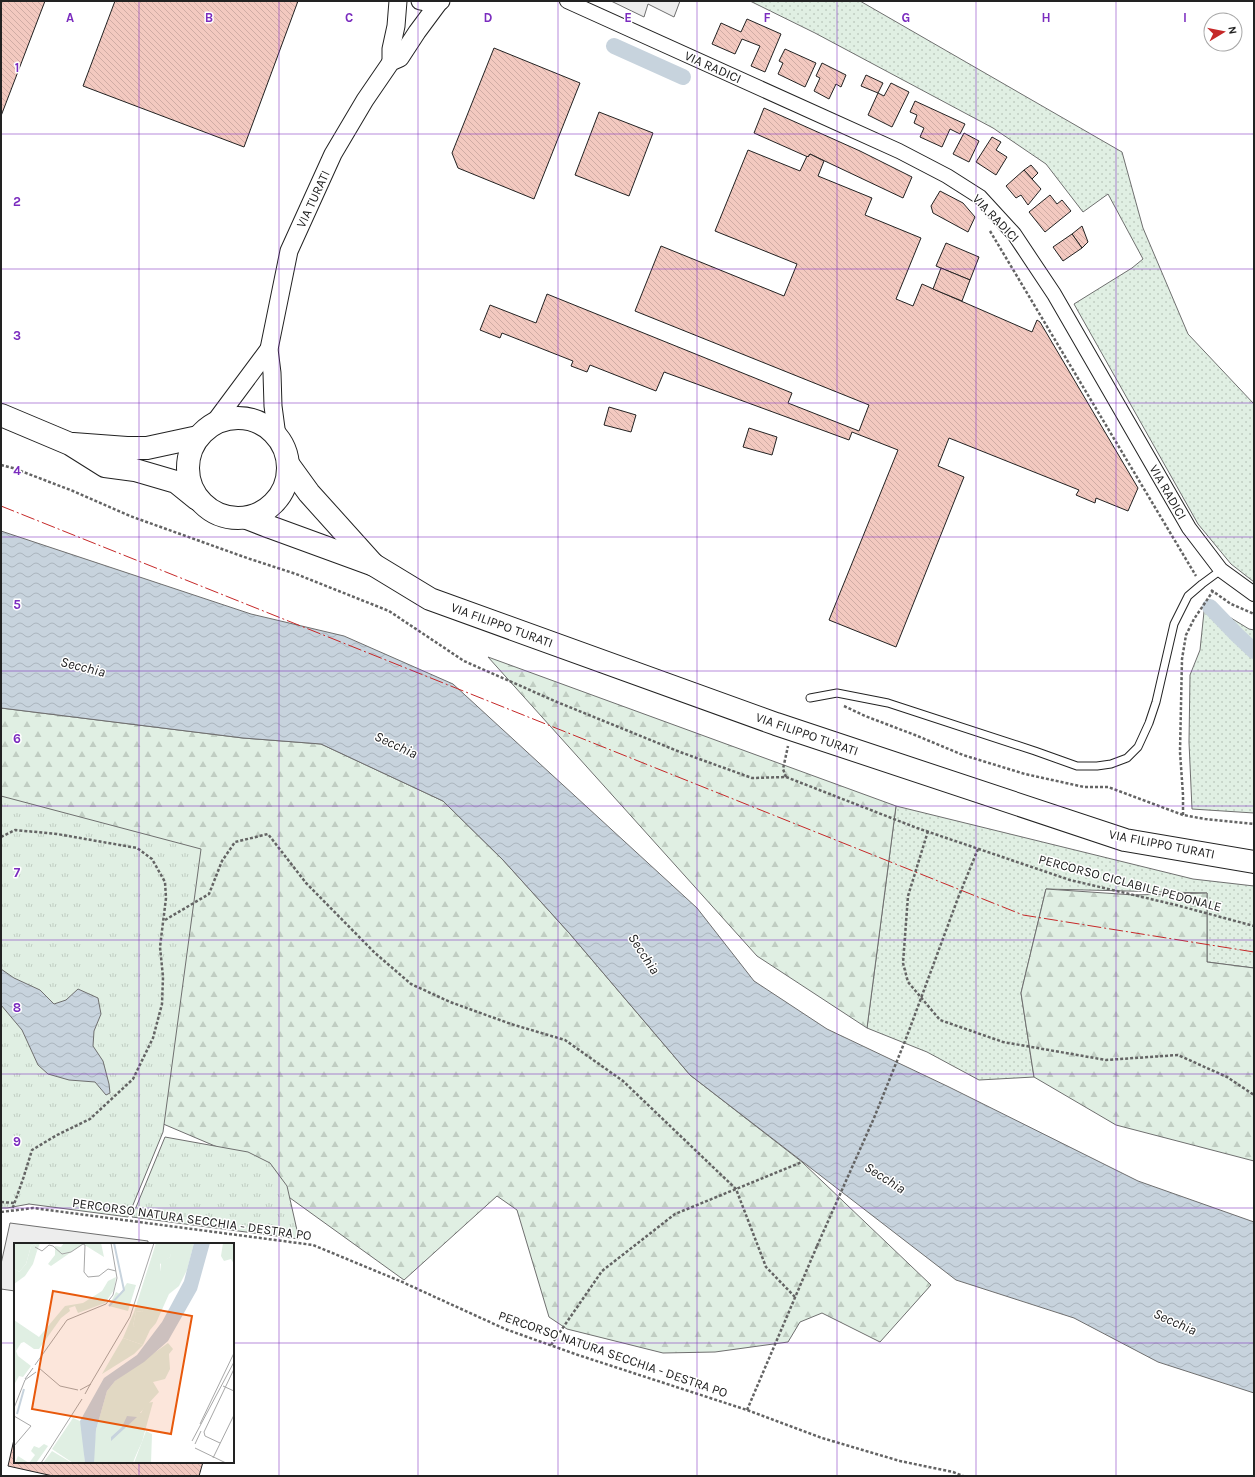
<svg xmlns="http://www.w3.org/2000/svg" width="1255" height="1477" viewBox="0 0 1255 1477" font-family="Karla,sans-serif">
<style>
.grass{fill:url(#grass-dots);stroke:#6f6f6f}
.forest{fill:url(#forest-firs);stroke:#6f6f6f}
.park{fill:url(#park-tufts);stroke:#6f6f6f}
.parking{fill:#ededed;stroke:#6f6f6f}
.water{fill:url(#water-waves);stroke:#6f6f6f}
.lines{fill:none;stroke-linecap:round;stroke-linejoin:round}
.canal{stroke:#c7d3dd;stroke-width:16}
.building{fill:url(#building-back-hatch);stroke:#222}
.service-casing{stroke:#222;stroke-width:9}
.minor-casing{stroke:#222;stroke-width:16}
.tertiary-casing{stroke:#222;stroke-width:19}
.primary-casing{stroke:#222;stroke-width:24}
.trunk-casing{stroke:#222;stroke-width:24}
.path{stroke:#646464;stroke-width:2.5;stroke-dasharray:3 2;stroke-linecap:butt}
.service{stroke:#fff;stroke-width:7}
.minor{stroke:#fff;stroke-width:14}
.tertiary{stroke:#fff;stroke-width:17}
.primary{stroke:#fff;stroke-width:22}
.trunk{stroke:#fff;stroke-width:22}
.path-bridge{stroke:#646464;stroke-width:2.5;stroke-dasharray:3 2;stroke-linecap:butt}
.power{stroke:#c62828;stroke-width:1;stroke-dasharray:14 3 2 3;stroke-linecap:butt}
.grid{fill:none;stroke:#7b2cbf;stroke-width:1;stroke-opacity:0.55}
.labels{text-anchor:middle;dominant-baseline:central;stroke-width:3;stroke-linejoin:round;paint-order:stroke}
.street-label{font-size:13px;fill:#222;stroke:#fff}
.water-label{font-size:14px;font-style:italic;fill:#222;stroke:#fff}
.inset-river{fill:none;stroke:#c7d3dd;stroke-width:2}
.inset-road{fill:none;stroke:#a7a7a7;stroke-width:1}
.view{fill:#e8590c;fill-opacity:0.15;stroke:#e8590c;stroke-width:2}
.inset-edge{fill:none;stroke:#222;stroke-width:2}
.grid-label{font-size:13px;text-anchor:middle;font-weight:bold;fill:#7b2cbf;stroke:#fff;stroke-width:3;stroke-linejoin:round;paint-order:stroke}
</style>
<defs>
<pattern id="grass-dots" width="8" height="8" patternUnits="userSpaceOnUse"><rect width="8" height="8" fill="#e0efe3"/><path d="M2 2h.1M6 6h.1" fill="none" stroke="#c0cdc2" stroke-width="1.8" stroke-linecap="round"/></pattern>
<pattern id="forest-firs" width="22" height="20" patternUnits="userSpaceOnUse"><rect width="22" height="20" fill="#e0efe3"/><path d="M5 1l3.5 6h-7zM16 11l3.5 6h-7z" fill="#c0cdc2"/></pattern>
<pattern id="park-tufts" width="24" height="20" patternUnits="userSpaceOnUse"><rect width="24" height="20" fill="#e0efe3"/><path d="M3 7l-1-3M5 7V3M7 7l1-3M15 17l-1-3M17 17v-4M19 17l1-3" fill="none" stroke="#c0cdc2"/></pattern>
<pattern id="water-waves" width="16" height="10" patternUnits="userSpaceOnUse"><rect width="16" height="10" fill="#c7d3dd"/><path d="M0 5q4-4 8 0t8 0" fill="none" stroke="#abb5bd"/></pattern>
<pattern id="building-back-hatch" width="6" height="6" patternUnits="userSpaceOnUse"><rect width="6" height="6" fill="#f3c9c0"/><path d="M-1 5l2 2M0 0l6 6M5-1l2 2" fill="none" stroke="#d0aca5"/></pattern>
</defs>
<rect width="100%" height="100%" fill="#fff"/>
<!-- grass -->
<g class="grass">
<path d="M750,1h110l262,151 21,76 45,106 66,70v178l-23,-18 -33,-40 -124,-220 58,-36 11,-9 -35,-65 -25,18 -37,-48 -53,-36 -178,-95z"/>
<path d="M1205,602l44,27 5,1v183l-62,-4 -3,-67 1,-67 10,-25z"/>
<path d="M896,806l297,73 61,7v82l-47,-6v-69l-161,-4 -25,104 13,84 -55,3 -52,-28 -60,-24z"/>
</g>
<!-- forest -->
<g class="forest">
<path d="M488,657l408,149 -29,222 -110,-72z"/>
<path d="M1,708l242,30 78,6 122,57 60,59 67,74 120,141 112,87 129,123 -51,57 -58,-29 -22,9 -12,20 -73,10 -52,1 -96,-24 -18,-12 -32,-107 -20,-14 -93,84 -182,-131 -94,-40 -127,-11z"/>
<path d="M1046,889l88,6 73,-2v69l47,6v193l-138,-36 -82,-48 -13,-84z"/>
</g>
<!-- park -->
<g class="park">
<path d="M1,796l200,53 -38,283 -35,85 -99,-13 -22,4h-6z"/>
<path d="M165,1137l83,15 22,11 17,23 12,53 -167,-22z"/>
</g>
<!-- parking -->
<g class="parking">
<path d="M611,1h69l-6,16 -26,-13 -4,13z"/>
<path d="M10,1223l138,18v3h-133v47l-14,-2v-25z"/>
</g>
<!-- water -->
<g class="water">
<path d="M1,531l250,83 93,22 109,48 244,224 57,73 73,48 122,58 189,94 116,41v171l-96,-31 -84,-44 -118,-38 -266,-205 -120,-141 -67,-74 -60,-59 -122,-57 -78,-6 -242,-30z"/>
<path d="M1,969l13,9 26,12 14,14 12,-4 12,-11 20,9 3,16 -7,17 -1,15 10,15 6,23 1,9 -4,2 -11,-13 -26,-2 -21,-6 -10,-9 -16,-35 -21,-25z"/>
</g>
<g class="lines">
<!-- canal -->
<g class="canal">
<path d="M614,46l69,31"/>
<path d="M1210,607l27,28 17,16"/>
</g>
</g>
<!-- building -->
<g class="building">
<path d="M1,1h44l-44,115z"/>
<path d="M115,1h183l-54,146 -161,-61z"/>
<path d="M747,19l34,15 -16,38 -14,-6 9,-20 -18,-7 -7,15 -23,-10 9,-21 20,9z"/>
<path d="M494,48l86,35 -46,116 -76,-31 -6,-15z"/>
<path d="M785,49l31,14 -11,24 -27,-13 5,-11 -4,-2z"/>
<path d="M822,63l24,12 -5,12 -5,-3 -7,15 -15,-8 6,-13 -4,-2z"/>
<path d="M866,75l17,8 -5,10 -17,-7z"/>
<path d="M891,83l18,9 -17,35 -24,-12 10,-22 6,3z"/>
<path d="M915,101l50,23 -5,10 -10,-5 -8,18 -22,-10 4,-9 -10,-5 3,-8 -7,-3z"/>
<path d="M764,108l96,43 52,26 -9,21 -93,-44 -2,3 -54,-24z"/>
<path d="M599,112l54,21 -24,63 -54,-21z"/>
<path d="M964,133l15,8 -10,21 -16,-8z"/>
<path d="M992,137l9,5 -5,8 11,7 -11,18 -20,-13z"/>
<path d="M748,150l52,21 7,-15 1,1 2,-3 14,7 -6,15 54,22 -7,17 56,23 -25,61 17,7 9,-22 110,48 5,-12 3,2 98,166 -10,23 -32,-13 -1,5 -19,-8 3,-5 -130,-52 -11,28 26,11 -68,170 -67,-27 69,-170 -46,-18 -3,8 -185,-68 -8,19 -66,-26 -3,7 -16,-6 2,-5 -71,-28 -2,5 -20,-8 10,-25 46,18 11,-29 245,99 -4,10 71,28 10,-26 -234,-94 26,-65 123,50 13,-32 -82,-33z"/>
<path d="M1031,165l7,8 -6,6 -8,-9z"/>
<path d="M1024,170l17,19 -13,16 -7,-10 -5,3 -10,-12z"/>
<path d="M940,191l23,12 12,14 -7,15 -35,-19 -2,-7z"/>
<path d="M1050,195l7,9 5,-4 9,11 -26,21 -16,-20z"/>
<path d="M1082,226l6,16 -6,6 -10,-14z"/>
<path d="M1072,234l10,14 -19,13 -10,-14z"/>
<path d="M946,243l33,14 -9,23 -34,-14z"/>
<path d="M941,268l29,12 -8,21 -29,-12z"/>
<path d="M609,407l27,8 -5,17 -27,-7z"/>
<path d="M749,428l28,9 -5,18 -29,-8z"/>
<path d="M15,1435v27h188l-4,14h-146l-45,-10z"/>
</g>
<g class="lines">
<defs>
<path id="service" d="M810,698l27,-5 51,10 147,48 42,15h20l14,-2 16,-6 11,-11 11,-24 7,-21 18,-78 14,-28 14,-12 19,-14"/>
<path id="minor" d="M567,1l332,150 48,25 33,21 34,37 40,60 135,234 32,42 33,24"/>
<g id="tertiary">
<path d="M420,1l11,2 10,-2"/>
<path d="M391,62v-13l5,-23 2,-25"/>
<path d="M214,423l55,-74"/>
<path d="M277,436l-4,-30 -1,-33 -3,-24 20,-98 44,-97 32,-54 26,-38 9,-4 17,-26 23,-31"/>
</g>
<g id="primary">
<path d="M1,415l69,29 35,22 30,4 41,12 21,17"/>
<circle cx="238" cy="468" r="50"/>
<path d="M73,444l54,4h20l51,-11"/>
<path d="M374,565l56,34 346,125 349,116 129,22"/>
</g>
<g id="trunk">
<path d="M288,464l21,29 63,70"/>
<path d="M247,518l23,9 104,38"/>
</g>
</defs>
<!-- service casing -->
<use href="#service" class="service-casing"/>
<!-- minor casing -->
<use href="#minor" class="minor-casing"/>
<!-- tertiary casing -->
<use href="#tertiary" class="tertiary-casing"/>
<!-- primary casing -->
<use href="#primary" class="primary-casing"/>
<!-- trunk casing -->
<use href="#trunk" class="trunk-casing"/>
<!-- path -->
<g class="path">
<path d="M990,231l206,345"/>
<path d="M1,465l12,3 60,23 57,25 117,42 49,16 93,37 75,50 93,41 123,50 72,26 34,-1 131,51 153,52 106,25 78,21"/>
<path d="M1211,590l20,14 23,10"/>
<path d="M844,706l21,10 50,19 48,20 62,19 59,13h24l75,28 22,4 49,5"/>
<path d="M786,777l-3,-8 5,-23"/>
<path d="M1183,815v-20l-3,-43 2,-93 4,-24 8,-16 19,-28"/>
<path d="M928,831l-20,65 -5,67 5,19 32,38 63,22 103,18 72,-5 49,22 27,18"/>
<path d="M1,837l14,-7 42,4 80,14 15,11 13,23 1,16 -6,49 3,30 -1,27 -9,34 -20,41 -43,40 -33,16 -25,15 -9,29 -11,31"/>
<path d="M958,898l20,-49"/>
<path d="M165,920l44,-26 13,-33 13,-19 33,-8 38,49 69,70 36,31 39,18 61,22 54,16 58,41 113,108 30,78 29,30"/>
<path d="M1,1202l13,1"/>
<path d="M1,1212l32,-4 280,37 87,36 105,48 73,26 169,55 75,28 78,23 53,11 10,4"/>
<path d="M551,1345l51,-74 73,-57 127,-52"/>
<path d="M747,1410l70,-164"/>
</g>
<!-- service -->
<use href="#service" class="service"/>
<!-- minor -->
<use href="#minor" class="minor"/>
<!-- tertiary -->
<use href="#tertiary" class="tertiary"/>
<!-- primary -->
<use href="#primary" class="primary"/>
<!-- trunk -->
<use href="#trunk" class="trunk"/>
<!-- path-bridge -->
<path class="path-bridge" d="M817,1246l57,-128 33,-82 51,-138"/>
<!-- power -->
<path class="power" d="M1,506l1022,409 231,37"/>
</g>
<!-- grid -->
<path class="grid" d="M139,1v1243M279,1v1475M418,1v1475M558,1v1475M697,1v1475M837,1v1475M976,1v1475M1116,1v1475M1,134h1253M1,269h1253M1,403h1253M1,537h1253M1,671h1253M1,806h1253M1,940h1253M1,1074h1253M1,1208h1253M1,1343h14M233,1343h1021M139,1462v14"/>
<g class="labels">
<!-- street labels -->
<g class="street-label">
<text transform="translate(713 67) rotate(24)">VIA RADICI</text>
<text transform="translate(313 199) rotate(-65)">VIA TURATI</text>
<text transform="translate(996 218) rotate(46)">VIA RADICI</text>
<text transform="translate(1168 492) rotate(60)">VIA RADICI</text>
<text transform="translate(502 625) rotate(20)">VIA FILIPPO TURATI</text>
<text transform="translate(807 734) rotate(19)">VIA FILIPPO TURATI</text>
<text transform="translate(1162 844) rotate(11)">VIA FILIPPO TURATI</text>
<text transform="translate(1130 883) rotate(15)">PERCORSO CICLABILE PEDONALE</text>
<text transform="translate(192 1219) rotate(8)">PERCORSO NATURA SECCHIA - DESTRA PO</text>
<text transform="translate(613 1354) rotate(19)">PERCORSO NATURA SECCHIA - DESTRA PO</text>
</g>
<!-- water labels -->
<g class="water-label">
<text transform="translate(83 667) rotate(14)">Secchia</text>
<text transform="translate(396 745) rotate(25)">Secchia</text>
<text transform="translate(644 954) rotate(57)">Secchia</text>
<text transform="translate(885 1178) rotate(33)">Secchia</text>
<text transform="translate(1175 1322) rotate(24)">Secchia</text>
</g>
</g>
<!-- overview -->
<g transform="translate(14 1243)">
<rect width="220" height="220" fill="#fff"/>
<path d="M0,0h26l-3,8 -2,-7 -4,2 -5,18 -7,8 -5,-4zM50,0h37l3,14 -21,-13 -32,22 -3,-2 7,-9v-9l6,1zM142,0h16l1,4 -3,10 -10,7 1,8 -4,6 -1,12 -14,22 -6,-1 -3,15 17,4 -7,15 -20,-7 11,-26zM209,0h11v21l-3,-5 -7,2 -3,-5zM102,34l-2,13 -9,13 -27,10 -3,-7 -6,2 1,3 -9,7 -22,31h-5l-10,-7 -3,1 -5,8 2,5 13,10 -8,11 -4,-1 -5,9v-65l25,17 26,-31 18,-3 19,-12 6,-10zM113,40l9,2 -8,26 -19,-5 7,-14 4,2zM30,201l4,2 -12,17h-21l3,-7 11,7 6,-8 -4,-4 3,-5 5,2zM38,208l20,12h-29z" fill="#e0efe3"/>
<path d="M158,0h22l-7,27 -8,16 -10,8 -13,29 -6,7h-8l-9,-4 3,-15 6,1 9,-22 5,-2 -1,-15 6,-2v-9l9,-5zM21,1l2,7 -4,13 -8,12 -11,8v-16l5,4 7,-8 5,-18zM109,95l20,7 -9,9 -32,20zM154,100l5,6 -4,5 1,15 -5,10 -12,3 6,10 -21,23 5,20 -10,28h-41l4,-33 11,-39 8,-10zM59,175l7,3 2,5 3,37h-12l-21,-14z" fill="#e0efe3"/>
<path d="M139,159l-11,40 -7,15 -25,-8 -7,-8v-11l12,-26 26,9 5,-10z" fill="#e0efe3"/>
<path d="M132,188l6,3 -1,29h-17z" fill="#e0efe3"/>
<path d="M180,0h16l-13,47 -29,51 -24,21 -29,19 -8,10 -11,39 -2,33h-9l-5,-42 24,-43 33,-23 25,-33 22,-41zM113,173l10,1 -26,24v-4l11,-10z" fill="#c7d3dd"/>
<path class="inset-river" d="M95,63l15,-16 -10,-47M3,171l7,-25"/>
<path class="inset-road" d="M21,4l7,4 7,-6 4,1 9,8 9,-2 12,-8 2,1 -1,27 4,5 11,-1 9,-7 8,2M21,122l32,-45 39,-16 7,-9 4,-17 -6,-35M25,125l21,18 18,4M11,136l8,-11M11,137l11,-8M77,140l39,-66 24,-74M209,143l11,5M66,147l11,-6M71,151l6,-11M0,165l11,-28M0,173l17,10 -17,20M186,181l34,-71M178,198l42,-79M206,200l-15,-7 -1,-4 30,-63M181,201l6,-13M181,205l31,15M199,215l21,-43M27,220l41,-64"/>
<path class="view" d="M39,48l139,25 -21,118 -139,-25z"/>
<rect width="220" height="220" class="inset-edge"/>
</g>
<g class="grid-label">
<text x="70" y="22">A</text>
<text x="209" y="22">B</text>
<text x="349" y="22">C</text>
<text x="488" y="22">D</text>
<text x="628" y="22">E</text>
<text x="767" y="22">F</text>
<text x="906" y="22">G</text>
<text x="1046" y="22">H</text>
<text x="1185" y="22">I</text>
<text x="17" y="72">1</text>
<text x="17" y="206">2</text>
<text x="17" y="340">3</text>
<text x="17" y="475">4</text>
<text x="17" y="609">5</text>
<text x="17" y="743">6</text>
<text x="17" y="877">7</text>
<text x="17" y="1012">8</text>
<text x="17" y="1146">9</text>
</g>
<!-- border -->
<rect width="1255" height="1477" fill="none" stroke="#222222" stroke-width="4"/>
<!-- north arrow -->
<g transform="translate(1223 32) rotate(80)"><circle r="19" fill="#ffffff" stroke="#a7a7a7"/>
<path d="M0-3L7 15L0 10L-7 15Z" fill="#c62828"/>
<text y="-6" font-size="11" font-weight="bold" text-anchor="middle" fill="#222222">N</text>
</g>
</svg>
